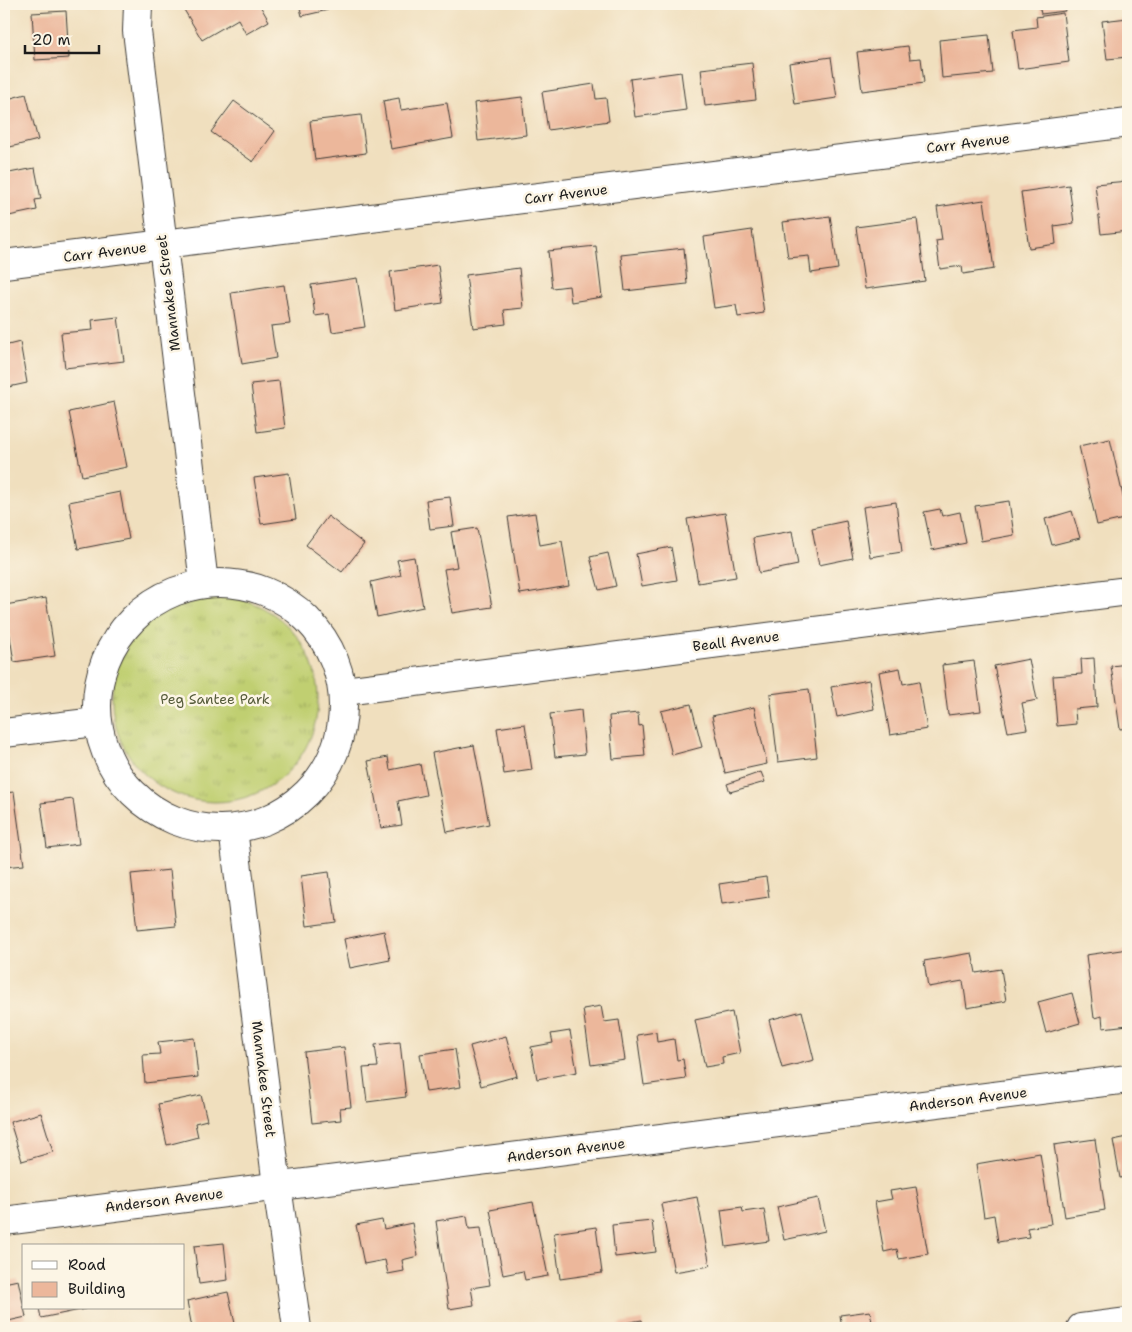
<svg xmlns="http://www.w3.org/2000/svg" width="1132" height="1332" viewBox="0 0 1132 1332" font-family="'Shantell Sans',sans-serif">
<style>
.park{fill:url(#park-tufts);stroke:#6e7646}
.building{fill:#ecb79b}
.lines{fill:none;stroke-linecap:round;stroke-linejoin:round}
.minor-casing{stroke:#3c3934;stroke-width:30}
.minor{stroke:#fff;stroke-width:28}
.labels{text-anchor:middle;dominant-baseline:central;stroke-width:5;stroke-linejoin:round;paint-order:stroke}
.street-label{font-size:14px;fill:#1c1c1c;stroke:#fcf5e5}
.park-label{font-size:14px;fill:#555b3a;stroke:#fcf5e5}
</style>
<defs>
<pattern id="park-tufts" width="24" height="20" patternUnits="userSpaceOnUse" patternTransform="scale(1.25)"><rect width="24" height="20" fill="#c0cf71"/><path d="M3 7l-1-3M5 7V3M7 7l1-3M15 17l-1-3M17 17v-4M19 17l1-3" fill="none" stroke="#a4b161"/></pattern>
</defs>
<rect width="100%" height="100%" fill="#fcf5e5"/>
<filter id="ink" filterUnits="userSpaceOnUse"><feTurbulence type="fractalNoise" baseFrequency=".02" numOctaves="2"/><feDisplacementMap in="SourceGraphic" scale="10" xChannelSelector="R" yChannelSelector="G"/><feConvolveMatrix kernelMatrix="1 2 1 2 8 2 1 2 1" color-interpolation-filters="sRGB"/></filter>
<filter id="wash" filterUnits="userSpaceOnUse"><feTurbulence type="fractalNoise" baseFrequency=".0096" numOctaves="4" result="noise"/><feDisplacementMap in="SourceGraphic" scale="20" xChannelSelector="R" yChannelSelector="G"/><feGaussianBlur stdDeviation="1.12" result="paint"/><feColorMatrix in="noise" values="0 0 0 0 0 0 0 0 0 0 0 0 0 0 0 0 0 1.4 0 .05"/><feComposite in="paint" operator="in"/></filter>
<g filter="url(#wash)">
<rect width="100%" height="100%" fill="#f0dfbe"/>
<!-- park -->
<circle class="park" cx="215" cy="699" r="103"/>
<g id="blocks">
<!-- building -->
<g class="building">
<path d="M190,4h69l10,17 -23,13 -8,-15 -36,21 -19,-32z"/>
<path d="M299,4h28l1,6 -26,6z"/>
<path d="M1039,4h25l1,7 -24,3z"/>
<path d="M66,11l3,47 -34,2 -3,-47z"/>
<path d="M1063,13l6,49 -51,7 -5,-39 24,-3 -1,-10z"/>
<path d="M1128,18v39l-21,2 -5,-38z"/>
<path d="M989,35l4,38 -51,5 -3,-38z"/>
<path d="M908,46l2,13 11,-1 3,25 -62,8 -5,-39z"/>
<path d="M831,57l6,41 -42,6 -6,-41z"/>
<path d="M752,63l4,37 -51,6 -4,-37z"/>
<path d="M681,72l5,38 -51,7 -5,-38z"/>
<path d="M594,84l2,15 10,-1 3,23 -61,9 -6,-38z"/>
<path d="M26,94l12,46 -28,7 -4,-15 -2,1v-33z"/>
<path d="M522,97l4,38 -48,6 -4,-38z"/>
<path d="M399,98l2,12 46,-7 6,35 -62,11 -8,-48z"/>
<path d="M234,101l41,30 -22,31 -42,-30z"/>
<path d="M361,115l5,38 -51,7 -5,-39z"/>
<path d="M35,168l6,31 -6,1 2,10 -33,7v-43z"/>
<path d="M1128,181v50l-27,3 -6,-50z"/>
<path d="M1069,185l5,38 -20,3 2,18 -27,4 -8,-56z"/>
<path d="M984,200l10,69 -31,5 -1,-8 -22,3 -4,-28 6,-1 -5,-33z"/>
<path d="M830,216l8,53 -27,4 -2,-17 -21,2 -5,-36z"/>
<path d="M917,219l8,62 -60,8 -9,-62z"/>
<path d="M752,230l12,83 -26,4 -2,-12 -22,3 -10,-71z"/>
<path d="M596,246l6,51 -31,5 -2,-16 -17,2 -4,-37z"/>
<path d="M684,248l3,36 -62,7 -4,-36z"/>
<path d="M438,265l5,38 -48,7 -5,-38z"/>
<path d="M519,268l4,40 -19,2 2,14 -33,4 -7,-53z"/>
<path d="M357,278l8,49 -33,5 -3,-18 -14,2 -4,-31z"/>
<path d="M284,285l6,39 -19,2 5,32 -34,6 -11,-71z"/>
<path d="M118,317l6,44 -59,7 -4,-35 32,-3 -1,-10z"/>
<path d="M20,342l7,41 -23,5v-42z"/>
<path d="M279,381l6,47 -28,4 -6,-48z"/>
<path d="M114,402l13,65 -45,9 -13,-64z"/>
<path d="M1110,439l18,79 -31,7 -18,-79z"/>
<path d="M289,473l7,46 -35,5 -7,-46z"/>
<path d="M120,492l9,47 -51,10 -9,-47z"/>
<path d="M450,497l4,29 -24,3 -4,-29z"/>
<path d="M1009,501l5,34 -33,6 -6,-35z"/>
<path d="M896,502l6,50 -32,5 -7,-50z"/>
<path d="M940,509l2,7 18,-4 6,31 -34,7 -8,-38z"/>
<path d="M1072,511l8,27 -28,7 -7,-26z"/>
<path d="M535,513l5,32 22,-4 7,45 -49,8 -12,-77z"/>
<path d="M725,513l11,64 -38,6 -11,-64z"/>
<path d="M328,516l36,28 -22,28 -36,-27z"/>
<path d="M846,521l7,37 -34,7 -7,-37z"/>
<path d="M477,528l15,79 -40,6 -8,-44 13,-2 -6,-35z"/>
<path d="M792,531l6,34 -39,8 -6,-35z"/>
<path d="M671,547l6,33 -35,6 -6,-32z"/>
<path d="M608,553l8,33 -17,4 -9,-33z"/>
<path d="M414,557l9,50 -46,10 -6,-35 30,-7 -4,-15z"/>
<path d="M46,598l9,58 -41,6 -9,-57z"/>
<path d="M1094,658l3,49 -22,2 1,15 -19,2 -4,-50 29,-2 -1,-15z"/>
<path d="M1029,659l8,41 -15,3 5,26 -19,3 -14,-66z"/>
<path d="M974,661l7,50 -33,4 -6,-50z"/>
<path d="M1128,664v64l-8,1 -9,-63z"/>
<path d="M900,668l3,16 16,-3 8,48 -37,6 -11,-63z"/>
<path d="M869,680l5,29 -37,8 -6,-30z"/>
<path d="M809,689l8,68 -39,5 -8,-68z"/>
<path d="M691,704l11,43 -30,8 -11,-44z"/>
<path d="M754,707l13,57 -42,9 -13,-57z"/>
<path d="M581,710l4,44 -30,3 -5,-43z"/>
<path d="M638,713l1,13 3,-1 3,31 -32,3 -4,-43z"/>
<path d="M525,724l7,46 -28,4 -7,-46z"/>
<path d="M474,745l15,79 -42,8 -15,-79z"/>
<path d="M388,757l2,13 30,-6 6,31 -28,6 4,24 -21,3 -13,-67z"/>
<path d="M761,772l4,10 -35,10 -3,-8z"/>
<path d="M14,792l10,73 -20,2v-74z"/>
<path d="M73,799l6,45 -32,4 -6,-45z"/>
<path d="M170,870l6,56 -39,4 -6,-56z"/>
<path d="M329,872l7,50 -29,4 -6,-50z"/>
<path d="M766,877l3,20 -47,7 -3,-20z"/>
<path d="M384,931l6,29 -40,8 -6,-29z"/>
<path d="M1128,949v76l-25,3 -1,-12 -8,2 -8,-63z"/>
<path d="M972,953l4,20 25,-4 5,32 -39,7 -4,-27 -35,6 -4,-26z"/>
<path d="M1072,993l8,30 -34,10 -8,-31z"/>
<path d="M601,1006l3,16 15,-2 6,40 -34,5 -8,-56z"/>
<path d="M802,1011l12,49 -32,8 -13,-48z"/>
<path d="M732,1012l8,41 -18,4 1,7 -18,3 -10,-47z"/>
<path d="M570,1031l7,41 -40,7 -6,-32 22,-4 -2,-9z"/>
<path d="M656,1032l1,10 17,-3 3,21 6,-1 3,20 -42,6 -7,-50z"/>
<path d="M506,1036l11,40 -36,10 -11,-40z"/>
<path d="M194,1038l4,39 -53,6 -2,-28 17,-1 -2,-12z"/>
<path d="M400,1042l6,55 -39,5 -4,-34 15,-1 -3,-22z"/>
<path d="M344,1047l7,60 -11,1 1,12 -29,3 -8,-71z"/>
<path d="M455,1049l6,38 -35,5 -6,-38z"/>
<path d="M201,1095l6,25 -12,3 3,14 -31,8 -9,-41z"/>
<path d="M41,1113l12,39 -31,9 -12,-39z"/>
<path d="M1128,1137v39l-8,2 -7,-38z"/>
<path d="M1095,1139l10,71 -40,7 -11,-72z"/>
<path d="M1040,1153l11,71 -24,4 2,9 -31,5 -4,-27 -10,2 -8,-53z"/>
<path d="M916,1187l12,67 -29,5 -2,-10 -13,3 -9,-50 17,-3 -2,-8z"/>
<path d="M697,1197l13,69 -36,6 -13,-68z"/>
<path d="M818,1198l7,33 -41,9 -7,-33z"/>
<path d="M533,1202l15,74 -23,4 -2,-9 -20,4 -13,-65z"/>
<path d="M742,1207l1,5 21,-3 5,32 -43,6 -5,-37z"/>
<path d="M467,1216l2,13 12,-1 9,57 -19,3 3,17 -25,4 -13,-88z"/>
<path d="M382,1220l2,9 28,-6 6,33 -16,4 2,11 -16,3 -3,-14 -21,4 -8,-39z"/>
<path d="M652,1221l4,31 -41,5 -3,-32z"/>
<path d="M596,1227l6,46 -42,6 -6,-46z"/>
<path d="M224,1243l4,37 -29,4 -5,-38z"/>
<path d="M18,1280l8,37 -22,5v-39z"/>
<path d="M228,1292l8,36h-44l-5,-27z"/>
<path d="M39,1308h46v1l-44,9z"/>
<path d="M870,1311l3,17h-31l-2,-13z"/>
<path d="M642,1320l1,8h-23l-1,-4z"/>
</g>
</g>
</g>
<g filter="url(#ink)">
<use href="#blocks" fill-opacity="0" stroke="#3c3934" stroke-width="1"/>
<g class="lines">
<defs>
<g id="minor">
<path d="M138,4l-1,27 67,552"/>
<path d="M4,264l1124,-141"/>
<circle cx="220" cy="706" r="123"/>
<path d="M344,691l784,-100"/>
<path d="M4,733l92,-11"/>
<path d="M233,829l44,357 20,142"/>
<path d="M4,1221l1124,-142"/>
<path d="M1081,1328l47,-6"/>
</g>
</defs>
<!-- minor casing -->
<use href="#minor" class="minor-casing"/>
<!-- minor -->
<use href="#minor" class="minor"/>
</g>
</g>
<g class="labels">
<!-- street labels -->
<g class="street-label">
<text transform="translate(968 143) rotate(-7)">Carr Avenue</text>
<text transform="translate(566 194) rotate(-7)">Carr Avenue</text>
<text transform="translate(105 252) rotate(-7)">Carr Avenue</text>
<text transform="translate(168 293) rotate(-97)">Mannakee Street</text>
<text transform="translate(736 641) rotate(-7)">Beall Avenue</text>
<text transform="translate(264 1079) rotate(83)">Mannakee Street</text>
<text transform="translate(968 1099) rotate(-7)">Anderson Avenue</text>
<text transform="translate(566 1150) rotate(-7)">Anderson Avenue</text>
<text transform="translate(164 1200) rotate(-7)">Anderson Avenue</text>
</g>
<!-- park labels -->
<g class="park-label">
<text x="215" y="699">Peg Santee Park</text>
</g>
</g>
<!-- margin -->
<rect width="1132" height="1332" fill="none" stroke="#fcf5e5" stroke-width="20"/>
<!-- legend -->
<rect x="22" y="1244" width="162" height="65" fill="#fcf5e5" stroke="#a29e95"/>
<rect x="32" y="1261" width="25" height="8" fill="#ffffff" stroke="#a29e95"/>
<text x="68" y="1270" font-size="15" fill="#1c1c1c">Road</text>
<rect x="32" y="1282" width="25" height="15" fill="#ecb79b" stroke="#a29e95"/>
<text x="68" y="1294" font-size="15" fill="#1c1c1c">Building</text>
<!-- scale -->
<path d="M25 45v8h74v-8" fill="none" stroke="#1c1c1c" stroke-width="2.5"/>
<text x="32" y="45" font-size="15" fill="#1c1c1c" stroke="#fcf5e5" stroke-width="4" paint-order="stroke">20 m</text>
</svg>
